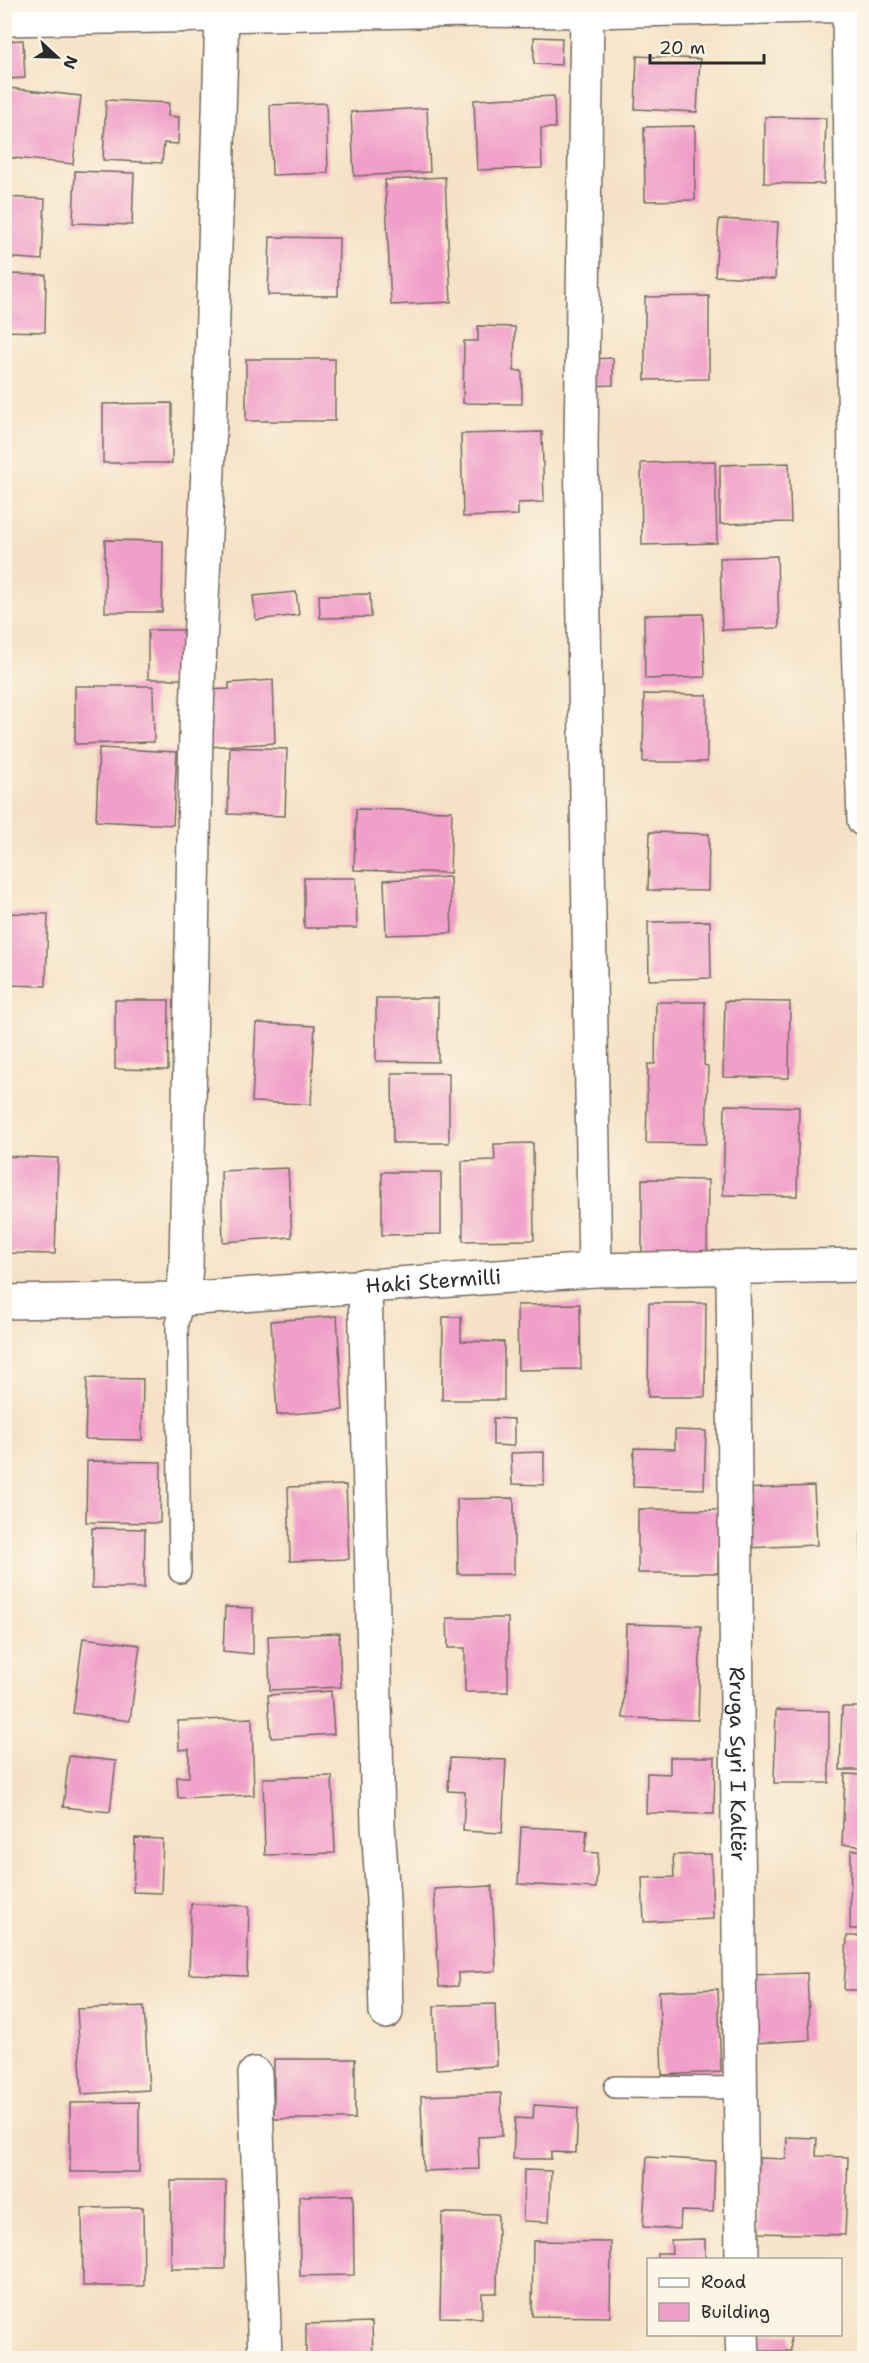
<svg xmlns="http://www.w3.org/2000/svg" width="869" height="2363" viewBox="0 0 869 2363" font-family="'Shantell Sans',sans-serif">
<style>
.building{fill:#f09fc9}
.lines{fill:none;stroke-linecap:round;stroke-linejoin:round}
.lane-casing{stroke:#726b61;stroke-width:24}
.street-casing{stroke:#726b61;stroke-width:36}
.lane{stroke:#fff;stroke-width:21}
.street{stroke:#fff;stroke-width:33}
.labels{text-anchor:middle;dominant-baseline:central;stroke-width:4.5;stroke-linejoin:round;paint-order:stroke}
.street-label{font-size:21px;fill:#2b2b2b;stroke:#fcf5e5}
</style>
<rect width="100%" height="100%" fill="#fcf5e5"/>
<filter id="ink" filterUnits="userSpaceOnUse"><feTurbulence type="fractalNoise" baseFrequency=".0167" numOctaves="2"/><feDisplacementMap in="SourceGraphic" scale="12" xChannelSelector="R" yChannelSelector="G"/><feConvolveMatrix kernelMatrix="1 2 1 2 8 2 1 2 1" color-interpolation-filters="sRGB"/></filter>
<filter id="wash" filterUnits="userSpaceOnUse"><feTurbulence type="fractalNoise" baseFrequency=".008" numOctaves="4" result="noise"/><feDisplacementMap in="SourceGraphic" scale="24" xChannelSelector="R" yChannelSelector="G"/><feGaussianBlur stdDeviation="1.35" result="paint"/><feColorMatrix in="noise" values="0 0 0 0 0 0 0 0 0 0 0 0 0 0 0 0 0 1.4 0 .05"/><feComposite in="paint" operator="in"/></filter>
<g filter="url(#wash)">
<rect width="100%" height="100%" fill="#f5e2c6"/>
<g id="blocks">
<!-- building -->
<g class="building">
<path d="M534,37l28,1 -1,27 -27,-1z"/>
<path d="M23,40l2,38 -21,1v-38z"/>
<path d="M637,56l63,3 -3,53 -62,-3z"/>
<path d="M8,88l73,8 -8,68 -69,-7v-35z"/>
<path d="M554,96l1,32h-14l1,40 -65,2 -3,-70z"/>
<path d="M106,100l63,3 -1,13 11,1 -1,27 -14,-1 -2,20 -59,-3z"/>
<path d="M326,103l2,70 -56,2 -2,-70z"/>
<path d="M427,108l3,64 -76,4 -3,-64z"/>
<path d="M765,117l61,1 -2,66 -60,-1z"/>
<path d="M695,126v74l-50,1 -1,-74z"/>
<path d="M75,171l59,2 -2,52 -59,-2z"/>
<path d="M445,177l6,125 -60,3 -6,-125z"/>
<path d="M4,197l41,2 -3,61 -38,-3z"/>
<path d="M719,219l59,3 -3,57 -60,-3z"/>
<path d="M270,237l69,1 -1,58 -70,-1z"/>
<path d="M4,274l42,1 -1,57 -41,-1z"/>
<path d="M709,296v83l-64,1v-83z"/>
<path d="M478,326l37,1 -1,44h8v33l-59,-1 1,-62h14z"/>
<path d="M613,358v27l-22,1 -1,-27z"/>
<rect x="246" y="359" width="89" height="62"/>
<path d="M172,403v60h-69v-59z"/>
<path d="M542,432l2,70 -26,1v12l-55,2 -2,-83z"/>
<path d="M715,461l2,82 -75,2 -1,-82z"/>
<path d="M789,463l2,59 -71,2v-59z"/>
<path d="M105,540l58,1 -1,71h-57z"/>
<path d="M777,556l2,72 -57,2 -2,-72z"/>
<path d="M296,592l3,23 -43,5 -3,-24z"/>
<path d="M370,594l1,23 -51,1 -1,-23z"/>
<path d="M703,614l2,63 -60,2 -1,-64z"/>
<path d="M148,630h36l-1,49h-35z"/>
<path d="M273,680l2,63 -68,4 -2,-57 24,-1v-6z"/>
<path d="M75,686h78l1,56 -79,2z"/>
<path d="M644,694l63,1v67h-64z"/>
<path d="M230,747l57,2 -2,67 -57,-2z"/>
<path d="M99,748l78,4 -4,73 -77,-4z"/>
<path d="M356,809l96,2 -2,62 -96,-3z"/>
<path d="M650,832l59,2 -1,57 -60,-1z"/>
<path d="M450,877l2,56 -66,2 -2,-55z"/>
<path d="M304,878h52l1,50h-53z"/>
<path d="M4,913l44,1 -2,72 -42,-1z"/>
<path d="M710,921l1,57 -62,2 -1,-58z"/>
<path d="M376,998h62v64l-62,-1z"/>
<path d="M115,1000h54l-1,70 -53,-1z"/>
<path d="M725,1001l65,1 -1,76 -66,-1z"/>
<path d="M656,1002h49l-1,63 4,1 -2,78 -60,-1 2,-79h7z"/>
<path d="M256,1023l59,3 -4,78 -59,-2z"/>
<path d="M392,1073h57v70h-56z"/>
<path d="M725,1105l74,2 -2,89 -74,-1z"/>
<path d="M533,1143l1,97 -71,1 -1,-80 33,-1 -1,-16z"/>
<path d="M4,1156l54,2 -3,96 -51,-1z"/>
<path d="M288,1168l4,69 -69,5 -2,-71z"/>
<path d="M382,1172h59v62l-59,1z"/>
<path d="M642,1179l66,1 -1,83 -65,-1z"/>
<path d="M858,1288h6v63h-4z"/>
<path d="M649,1303h57l-1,94h-57z"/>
<path d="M580,1304l1,65 -63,1 -1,-65z"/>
<path d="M337,1316l6,94 -66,5 -6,-94z"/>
<path d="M443,1317h18v24l43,1v58h-62z"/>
<path d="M87,1378l56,1 -1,61 -57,-1z"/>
<path d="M493,1418l21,1v27l-21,-1z"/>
<path d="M675,1430l31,1 -2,58 -71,-2 1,-39 41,1z"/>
<path d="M544,1452v33l-32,-1 -1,-31z"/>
<path d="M87,1461l74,1 -1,61 -74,-1z"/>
<path d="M346,1485l3,74 -59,2 -2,-74z"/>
<path d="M814,1486l3,59 -72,3 -2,-59z"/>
<path d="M514,1498v76h-56l-1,-75z"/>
<path d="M638,1509l81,1 -1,63h-80z"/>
<path d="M92,1528l53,1 -1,59h-52z"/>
<path d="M861,1532h3v72h-2z"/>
<path d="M225,1607l28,1v46l-30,-3z"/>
<path d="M447,1618h61v74h-43v-44h-17z"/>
<path d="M626,1624l75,2 -3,94 -75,-2z"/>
<path d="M339,1633l2,54 -71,3 -2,-54z"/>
<path d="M83,1638l57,7 -10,76 -57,-8z"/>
<path d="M331,1691l3,43 -63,4 -3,-43z"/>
<path d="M842,1707h22v63h-24z"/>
<path d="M776,1710l53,1v72h-55z"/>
<path d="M252,1718l2,77 -76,3 -1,-21h12v-28l-10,1 -1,-29z"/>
<path d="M69,1756l47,5 -6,51 -47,-5z"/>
<path d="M670,1757h45l-1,57 -68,-1 1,-40 23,1z"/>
<path d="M450,1758l56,2 -4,73 -39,-2 2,-39 -17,-1z"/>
<path d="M845,1774l19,1v71l-22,-1z"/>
<path d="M332,1776l3,77 -70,2 -2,-77z"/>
<path d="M521,1827l66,3 -2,22 13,1 -2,35 -78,-4z"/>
<path d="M135,1838l28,1 -2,54 -28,-1z"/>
<path d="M851,1850h13v79h-14z"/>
<path d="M711,1854l2,65 -69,3 -2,-44 32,-1 -1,-22z"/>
<path d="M492,1886l4,85 -38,2v13l-19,1 -5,-98z"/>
<path d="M191,1904l58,2 -2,70 -58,-2z"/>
<path d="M847,1936h17v54h-20z"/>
<path d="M807,1973l3,67 -57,3 -2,-68z"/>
<path d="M718,1989l3,83 -59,3 -3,-84z"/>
<path d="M495,2004l2,62 -61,3 -2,-63z"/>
<path d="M144,2006l5,84 -67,4 -5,-85z"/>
<rect x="274" y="2059" width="81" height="60"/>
<path d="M501,2093l1,43 -24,1 1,32 -56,2 -2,-75z"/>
<path d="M139,2102v70h-69v-69z"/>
<path d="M534,2105l44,3 -2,45 -25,-1v7h-38l2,-41 18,1z"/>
<path d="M787,2137l30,1 -1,18 32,1 -3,78 -89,-2 3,-75 27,1z"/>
<path d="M647,2157l68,4 -2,51 -32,-1 -1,18 -37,-2z"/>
<path d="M524,2170l27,1 -2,51 -26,-1z"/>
<path d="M171,2181h55l-1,88h-54z"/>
<path d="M353,2195l1,80 -54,1 -1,-80z"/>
<path d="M143,2207l1,79h-61l-1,-78z"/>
<path d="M442,2213l56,1 -1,79h-15v25l-42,-1z"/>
<path d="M705,2239v21h-48v-7h15l-1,-13z"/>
<path d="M533,2241l78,1 -1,75 -78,-1z"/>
<path d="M372,2322l1,36h-67v-34z"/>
<path d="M759,2334h31l1,17h-32z"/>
</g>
</g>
</g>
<g filter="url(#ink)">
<use href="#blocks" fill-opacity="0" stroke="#726b61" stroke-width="1.5"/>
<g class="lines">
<defs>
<g id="lane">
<path d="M180,1572l-3,-248 6,-25"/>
<path d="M615,2087l126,1"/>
</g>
<g id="street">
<path d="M849,6l8,604 7,210"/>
<path d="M587,11l-6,435 14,824"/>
<path d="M4,19l467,-9 116,1 277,-6"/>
<path id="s1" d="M733,1268l9,992"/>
<path d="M365,1285l13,540 5,75 3,112"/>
<path d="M183,1299l3,-33 10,-535 13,-284 13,-433"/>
<path id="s2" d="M4,1302l179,-3 412,-29 269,-5"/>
<path d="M255,2074l10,284"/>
<path d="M742,2334l1,24"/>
</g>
</defs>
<!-- lane casing -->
<use href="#lane" class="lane-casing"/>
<!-- street casing -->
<use href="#street" class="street-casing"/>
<!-- lane -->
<use href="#lane" class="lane"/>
<!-- street -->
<use href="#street" class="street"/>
</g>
</g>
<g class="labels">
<!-- street labels -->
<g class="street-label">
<text stroke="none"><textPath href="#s2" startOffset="430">Haki Stermilli</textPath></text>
<text stroke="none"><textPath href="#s1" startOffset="496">Rruga Syri I Kaltër</textPath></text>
</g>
</g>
<!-- margin -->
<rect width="869" height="2363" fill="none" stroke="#fcf5e5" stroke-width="24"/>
<!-- legend -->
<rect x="647" y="2258" width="195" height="78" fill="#fcf5e5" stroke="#a8a49b" stroke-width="1.5"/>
<rect x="659" y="2278" width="30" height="9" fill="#ffffff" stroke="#a8a49b" stroke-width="1.5"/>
<text x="701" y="2288" font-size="18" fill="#2b2b2b">Road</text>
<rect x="659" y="2303" width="30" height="18" fill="#f09fc9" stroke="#a8a49b" stroke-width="1.5"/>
<text x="701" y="2318" font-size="18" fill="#2b2b2b">Building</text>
<!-- north arrow -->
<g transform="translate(57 57) rotate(112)" stroke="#fcf5e5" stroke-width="4.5" paint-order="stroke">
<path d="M0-4.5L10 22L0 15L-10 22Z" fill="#2b2b2b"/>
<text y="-9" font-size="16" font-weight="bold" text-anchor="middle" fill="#2b2b2b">N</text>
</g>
<!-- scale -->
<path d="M650 54v9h114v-9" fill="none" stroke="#2b2b2b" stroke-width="3"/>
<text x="659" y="54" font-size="18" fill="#2b2b2b" stroke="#fcf5e5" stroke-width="4.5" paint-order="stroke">20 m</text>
</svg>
